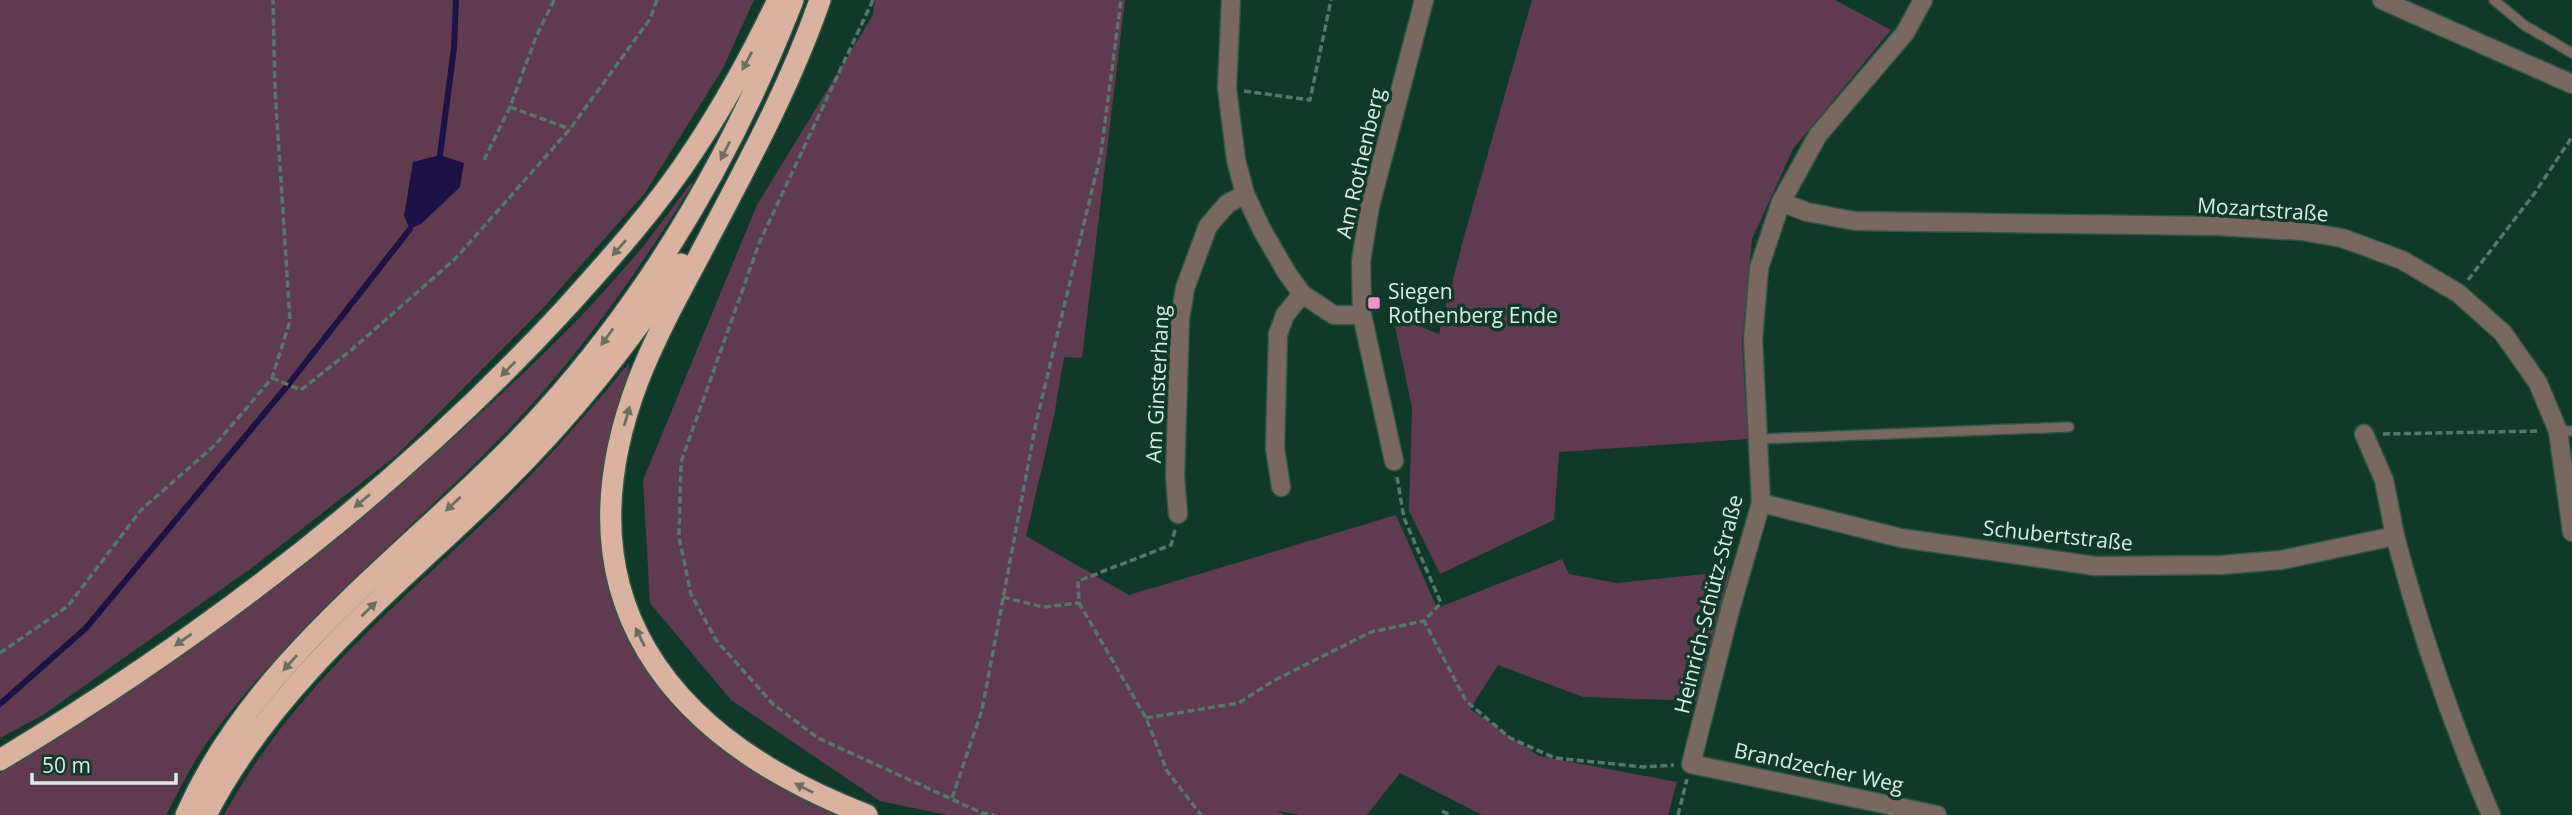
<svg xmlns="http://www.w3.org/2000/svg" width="2572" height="815" viewBox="0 0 2572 815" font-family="'Open Sans',sans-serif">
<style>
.green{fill:#603b50}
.water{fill:#1c1245}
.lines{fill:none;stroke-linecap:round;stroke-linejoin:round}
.stream{stroke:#1c1245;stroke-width:6}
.service-casing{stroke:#305648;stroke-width:12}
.minor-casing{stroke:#305648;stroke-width:21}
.motorway-casing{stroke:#305648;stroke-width:24}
.path{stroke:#56786b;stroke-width:3.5;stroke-dasharray:7 3.5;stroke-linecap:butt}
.service{stroke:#786860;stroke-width:9}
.minor{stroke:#786860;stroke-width:18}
.motorway{stroke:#dab2a0;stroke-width:21}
.oneway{fill:#6b6f5f}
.poi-dot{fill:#f890cb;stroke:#10392a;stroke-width:2.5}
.labels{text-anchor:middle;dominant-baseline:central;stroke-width:7;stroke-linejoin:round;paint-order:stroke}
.street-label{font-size:21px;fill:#d8eee4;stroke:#10392a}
.poi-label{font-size:21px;fill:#d8eee4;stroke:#10392a;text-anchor:start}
</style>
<rect width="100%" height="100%" fill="#10392a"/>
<!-- green -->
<g class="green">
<path d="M0,0h754l-32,70 -77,123 -101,114 -147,148 -144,112 -210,148 -43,23z"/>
<path d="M875,0h250l-43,358 -18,-1 -10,59 -28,120 103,59 267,-80 41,93 125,-49 7,15 48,9 117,-12 -36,130 -115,-4 -85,-32 -28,44 69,47 138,26 -9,33h-186l-82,-42 -33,42h-67l-23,-4 8,4h-338l-67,-14 -149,-101 -81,-97 -7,-123 114,-275 116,-190z"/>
<path d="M1532,0h303l56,30 -98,119 -41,90 -10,103 6,97 -189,13 -5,68 -114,54 -31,-63 3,-103 -19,-92 46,18 26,-101z"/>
<path d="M691,183l2,1c-55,87 -112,170 -184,245 -99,103 -213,192 -298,308 -18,24 -31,52 -45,78h-166v-42c160,-97 310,-207 450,-332 66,-60 133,-122 190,-191 18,-22 34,-45 51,-67z"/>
<path d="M629,363l-2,25 -22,140 59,159 188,128h-628c65,-120 165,-203 262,-295 52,-50 98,-102 143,-157z"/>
</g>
<!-- water -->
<path class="water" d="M440,155l24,8 -4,24 -39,37 -11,5 -6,-13 9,-54z"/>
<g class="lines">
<!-- stream -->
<g class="stream">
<path d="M440,155l14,-107 2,-48"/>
<path d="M0,704l86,-76 202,-243 122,-156"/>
</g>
<defs>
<g id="service">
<path d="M2494,0l30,25 48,28"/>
<path d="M2558,431h14"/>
<path d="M1760,439l309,-12"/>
</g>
<g id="minor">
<path d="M1231,0l-4,88 9,72 9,34 17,36 25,43 15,21 32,21h28"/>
<path d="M1923,0l-18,33 -87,102 -37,67 -22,66 -6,71 8,164 -31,107 -39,154 246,51"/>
<path d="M2382,0l190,84"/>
<path d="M1781,202l26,10 48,9 362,5 85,5 40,7 60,22 56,33 45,40 35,50 20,48 14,101"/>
<path d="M2364,434l20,46 11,56"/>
<path d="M1394,461l-32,-146 -1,-54 9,-55 54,-206"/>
<path d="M1281,487l-6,-39 3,-114 7,-19 17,-21"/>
<path d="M1761,503l140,35 194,28 126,-1 60,-5 114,-24c25,95 57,188 96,279"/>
<path d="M1178,514l-3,-38 5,-157 5,-31 23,-62 19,-22 18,-10"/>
</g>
<g id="motorway">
<path d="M820,0c-32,92 -79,176 -124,262 -21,39 -42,78 -58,119 -82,217 29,357 229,434"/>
<path d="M0,760c206,-124 402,-274 565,-451 46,-51 92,-102 129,-159 32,-48 59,-98 84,-150"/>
<path d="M186,815c73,-166 242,-273 360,-405 108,-120 189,-261 247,-410"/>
<path d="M206,815c67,-130 183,-222 287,-322 71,-69 134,-146 188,-229"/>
</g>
</defs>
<!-- service casing -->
<use href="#service" class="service-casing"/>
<!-- minor casing -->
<use href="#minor" class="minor-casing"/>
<!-- motorway casing -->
<use href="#motorway" class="motorway-casing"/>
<!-- path -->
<g class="path">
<path d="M873,0l-113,241 -79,221 -2,75 12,57 25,46 57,64 45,34 164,75 12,2"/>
<path d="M1244,91l66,9 21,-100"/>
<path d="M510,107l60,22"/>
<path d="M484,160l26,-53 26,-70 18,-37"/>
<path d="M2468,280l66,-86 38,-57"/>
<path d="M272,378l29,12 49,-39 105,-92 115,-130 80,-110 7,-19"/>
<path d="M2383,434l157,-3"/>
<path d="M1397,477l7,41 37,85 -17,18 42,80 44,37 45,20 89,9 30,-2"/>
<path d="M1175,530l-4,15 -93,36 1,22 67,115 21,53 34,44"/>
<path d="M1003,597l40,10 36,-4"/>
<path d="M0,653l68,-47 73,-96 74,-65 57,-67 18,-57 -15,-232 -2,-89"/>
<path d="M1146,718l93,-15 34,-22 98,-49 53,-11"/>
<path d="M952,798l30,-88 54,-287 65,-270 20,-153"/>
<path d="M1442,811l8,4"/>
<path d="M1678,815l9,-36"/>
</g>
<!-- service -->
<use href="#service" class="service"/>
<!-- minor -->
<use href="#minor" class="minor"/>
<!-- motorway -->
<use href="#motorway" class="motorway"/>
</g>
<!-- one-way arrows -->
<defs><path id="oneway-solid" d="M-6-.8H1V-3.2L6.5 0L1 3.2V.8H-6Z" transform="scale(1.75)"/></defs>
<g class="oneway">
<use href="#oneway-solid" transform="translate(747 61) rotate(118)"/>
<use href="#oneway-solid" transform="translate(725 151) rotate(117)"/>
<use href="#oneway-solid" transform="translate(619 248) rotate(131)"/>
<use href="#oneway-solid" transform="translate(607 337) rotate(126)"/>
<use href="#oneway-solid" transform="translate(508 369) rotate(135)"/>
<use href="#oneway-solid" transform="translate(627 416) rotate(-74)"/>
<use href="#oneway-solid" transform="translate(362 501) rotate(140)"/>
<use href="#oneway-solid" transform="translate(453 504) rotate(137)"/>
<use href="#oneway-solid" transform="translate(369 609) rotate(-44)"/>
<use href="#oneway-solid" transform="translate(640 637) rotate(-116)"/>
<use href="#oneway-solid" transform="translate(183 640) rotate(145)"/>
<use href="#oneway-solid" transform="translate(290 663) rotate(132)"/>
<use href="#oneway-solid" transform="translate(804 788) rotate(-153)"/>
</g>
<!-- markers -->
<rect class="poi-dot" x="1367" y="296" width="14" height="14" rx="3.5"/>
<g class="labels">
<!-- street labels -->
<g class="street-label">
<text transform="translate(1360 163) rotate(-77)">Am Rothenberg</text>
<text transform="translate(2263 209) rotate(4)">Mozartstraße</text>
<text transform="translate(1157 384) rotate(-87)">Am Ginsterhang</text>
<text transform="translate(2058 535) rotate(6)">Schubertstraße</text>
<text transform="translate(1708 604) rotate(-76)">Heinrich-Schütz-Straße</text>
<text transform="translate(1819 767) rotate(12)">Brandzecher Weg</text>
</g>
<!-- poi labels -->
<g class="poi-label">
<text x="1388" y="291">Siegen<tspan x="1388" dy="24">Rothenberg Ende</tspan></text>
</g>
</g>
<!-- scale -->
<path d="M32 773v10h144v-10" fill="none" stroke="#d8eee4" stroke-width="3.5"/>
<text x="42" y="773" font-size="21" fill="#d8eee4" stroke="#10392a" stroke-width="5" paint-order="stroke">50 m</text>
</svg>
